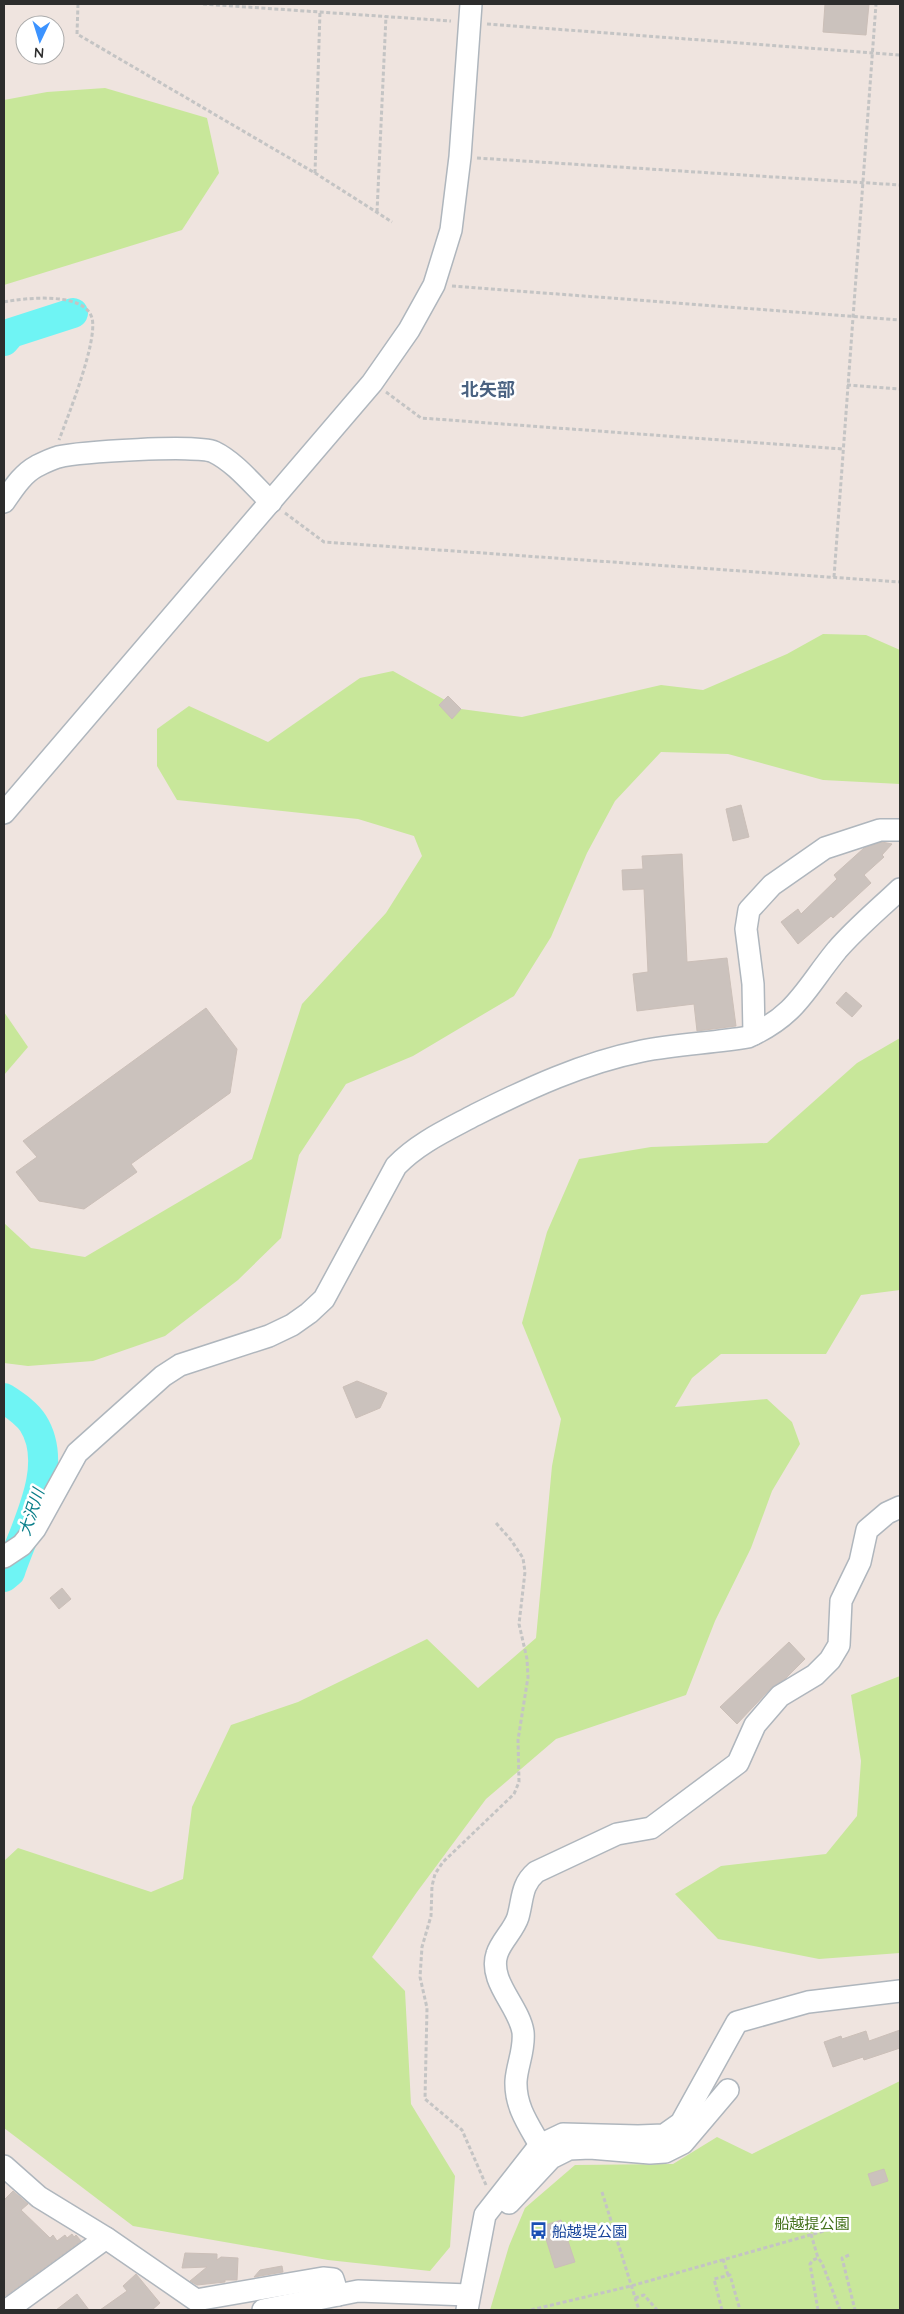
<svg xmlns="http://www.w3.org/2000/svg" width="904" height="2314" viewBox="0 0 904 2314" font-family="Quicksand,'Noto Sans JP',sans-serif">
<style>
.green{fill:#c8e79a}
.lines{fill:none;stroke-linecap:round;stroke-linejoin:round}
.river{stroke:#6ff4f4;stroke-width:30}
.building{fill:#cbc2bd;stroke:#cbbfb8}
.minor-casing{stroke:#afb6bd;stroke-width:24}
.path{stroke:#c4c4c4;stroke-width:3;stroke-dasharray:4 2.5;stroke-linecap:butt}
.minor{stroke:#fff;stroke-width:21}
.labels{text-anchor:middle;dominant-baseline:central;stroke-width:5;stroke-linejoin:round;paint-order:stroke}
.park-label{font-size:15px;fill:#416f18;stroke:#fff}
.transit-label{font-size:15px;fill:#164399;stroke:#fff;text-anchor:start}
.water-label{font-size:16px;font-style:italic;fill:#097e89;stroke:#fff}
.quarter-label{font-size:18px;font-weight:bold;fill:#4a6281;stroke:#fff}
</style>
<rect width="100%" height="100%" fill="#efe4df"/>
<!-- green -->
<g class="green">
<path d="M105,88l102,30 12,55 -37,57 -178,55v-185l43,-8z"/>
<path d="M823,634l43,1 34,15v134l-77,-4 -95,-26 -67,-2 -46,49 -28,52 -36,84 -37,59 -101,60 -67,28 -47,71 -18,83 -43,42 -73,56 -72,25 -65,5 -24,-3v-140l27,25 54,9 167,-98 50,-155 84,-91 36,-57 -8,-20 -56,-17 -181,-19 -20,-34v-37l32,-23 79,36 92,-64 33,-7 68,38 61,8 139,-32 42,5 84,-36z"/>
<path d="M4,1012l24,35 -24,28z"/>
<path d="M900,1038v252l-39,5 -35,59h-105l-29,24 -17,29 92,-8 25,23 8,22 -28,47 -21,57 -36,73 -29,74 -130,44 -70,60 -69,93 -45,65 33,34 6,113 44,72 -5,71 -20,24 -102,-11 -195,-34 -129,-98v-267l14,-13 133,44 32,-13 9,-72 39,-82 67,-23 129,-63 51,49 58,-50 16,-172 9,-47 -39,-96 25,-91 32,-73 72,-12 116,-4 90,-80z"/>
<path d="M900,1676v277l-81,6 -101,-20 -43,-45 46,-28 105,-12 31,-38 4,-55 -10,-66z"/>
<path d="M900,2081v229h-410l19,-64 16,-38 50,-43 98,-1 44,-27 35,17z"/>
</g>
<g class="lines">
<!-- river -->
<g class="river">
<path d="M4,341l7,-8 62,-20"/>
<path d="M4,1398c10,7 22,14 29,25 28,44 -9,106 -23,149l-6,5"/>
</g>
</g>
<!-- building -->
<g class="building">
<path d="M825,4h44l-3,31 -43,-3z"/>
<path d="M448,696l13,13 -9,10 -13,-14z"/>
<path d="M741,805l8,32 -16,4 -7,-32z"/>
<path d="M882,842l10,2 -10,11 2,2 -20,18 7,8 -38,35 -2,-2 -33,28 -17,-22 17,-13 3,5 36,-35 -3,-4 30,-27z"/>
<path d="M682,854l5,108 40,-4 9,68 -39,5 -3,-27 -57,7 -4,-37 15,-2 -4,-83 -21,1 -1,-20 21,-1 -1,-13z"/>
<path d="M846,992l16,14 -10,11 -16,-14z"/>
<path d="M206,1008l31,41 -7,44 -99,71 6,8 -53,37 -45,-8 -23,-29 21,-15 -14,-16z"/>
<path d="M357,1381l30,12 -7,15 -24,10 -13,-31z"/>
<path d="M62,1588l9,11 -12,10 -9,-11z"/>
<path d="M789,1642l16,17 -20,20 -14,9 -34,36 -17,-17z"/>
<path d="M900,2030v18l-36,12 -1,-3 -30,10 -9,-25 17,-6 1,3 24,-8 3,10z"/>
<path d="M884,2169l4,12 -16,5 -4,-12z"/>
<path d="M13,2191l15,13 -7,6 29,28 3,-3 4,6 8,-6 2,3 5,-4 2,3 2,-2 5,6 -77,56v-97z"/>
<path d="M561,2220l14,42 -20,6 -13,-42z"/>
<path d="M185,2253l32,1v6l4,-3 17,1 -1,22h-12v2l-28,3 -7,-4 17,-14 -25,1z"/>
<path d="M282,2266l1,6 -29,5 6,-7z"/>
<path d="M136,2274l24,29 -8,7h-52l27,-19 -4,-5z"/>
<path d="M77,2294l12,16h-33z"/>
</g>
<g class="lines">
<defs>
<g id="minor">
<path d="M4,502c9,-13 18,-28 33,-36 6,-3 14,-7 21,-9 21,-5 140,-13 156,-5 21,10 40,34 57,50"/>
<path d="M4,813l368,-430 37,-53 25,-45 17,-55 9,-73 11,-153"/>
<path d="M754,1034l-1,-50 -7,-55 3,-19 23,-25 53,-37 55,-18h20"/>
<path d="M4,1557l18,-12 13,-16 42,-76 86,-77 17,-11 89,-29 23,-11 17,-12 15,-14 72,-133c22,-23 51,-36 79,-51 54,-27 108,-52 167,-64 35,-7 71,-8 106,-14 49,-22 57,-48 89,-87 19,-22 42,-41 63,-61"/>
<path d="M540,2145c-12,-21 -25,-39 -24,-64 1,-16 9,-32 7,-49 -4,-26 -35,-51 -26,-78 4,-13 17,-24 21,-37 5,-18 3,-32 18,-45l81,-38 34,-6 87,-65 17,-38 25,-29 35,-21 15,-15 9,-15 2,-44 19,-39 7,-32 20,-17 13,-6"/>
<path d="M4,2166l35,31 67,41 90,62 127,-22 10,1 5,16"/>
<path d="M509,2203l42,-45 18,-9 21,-1 60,5 15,-1 18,-9 45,-53"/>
<path d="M7,2310l99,-72"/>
<path d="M263,2310l95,-19 111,4"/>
<path d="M467,2310l18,-95 55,-70 23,-11 75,2 26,-1 17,-12 56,-101 71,-20 92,-11"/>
</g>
</defs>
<!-- minor casing -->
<use href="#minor" class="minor-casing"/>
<!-- path -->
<g class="path">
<path d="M78,4l-1,30 238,139 77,49"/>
<path d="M203,4l248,17"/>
<path d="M487,24l413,31"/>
<path d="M477,158l423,27"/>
<path d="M315,173l5,-162"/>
<path d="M377,212l9,-196"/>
<path d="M452,286l448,34"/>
<path d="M4,302c20,-4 80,-11 88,16 6,23 -24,98 -33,122"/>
<path d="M847,385l53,4"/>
<path d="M386,392l35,26 422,31"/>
<path d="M285,513l39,29 576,40"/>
<path d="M834,577l42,-573"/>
<path d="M486,2185l-24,-55 -37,-31 2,-91 -7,-31 2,-30 9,-31 1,-30 3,-12 8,-12 71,-68 5,-12 -1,-42 10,-63 -1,-18 -8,-35 6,-52 -2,-14 -12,-18 -15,-17"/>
<path d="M602,2192l37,118"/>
<path d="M811,2234l7,24"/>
<path d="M849,2255l-7,3 13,52"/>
<path d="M723,2259l5,16"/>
<path d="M635,2298l9,-3 13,15"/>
<path d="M531,2310l100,-24 207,-59"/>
<path d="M722,2310l-8,-31 16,-4 10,35"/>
<path d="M818,2310l-8,-46 3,-4 5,-2 4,5 18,47"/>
</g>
<!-- minor -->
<use href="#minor" class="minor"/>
</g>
<!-- icons -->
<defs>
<symbol id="bus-bare" viewBox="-9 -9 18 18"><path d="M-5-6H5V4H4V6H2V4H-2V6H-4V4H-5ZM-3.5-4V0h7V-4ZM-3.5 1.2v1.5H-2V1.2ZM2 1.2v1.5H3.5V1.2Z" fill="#1a4fb4" stroke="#fff" stroke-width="2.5" paint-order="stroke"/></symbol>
</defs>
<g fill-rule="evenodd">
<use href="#bus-bare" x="526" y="2218" width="25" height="25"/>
</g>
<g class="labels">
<!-- park labels -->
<g class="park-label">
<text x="812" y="2223">船越提公園</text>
</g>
<!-- transit labels -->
<g class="transit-label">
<text x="552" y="2231">船越堤公園</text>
</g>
<!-- water labels -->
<g class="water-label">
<text transform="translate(31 1512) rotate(-72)">大沢川</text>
</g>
<!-- quarter labels -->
<g class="quarter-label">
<text x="488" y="389">北矢部</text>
</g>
</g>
<!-- border -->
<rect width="904" height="2314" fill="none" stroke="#2d2d2d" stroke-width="10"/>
<!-- north arrow -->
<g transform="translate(40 40) rotate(184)"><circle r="24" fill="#ffffff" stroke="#ababab"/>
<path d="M0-4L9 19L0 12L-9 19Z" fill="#3c93ff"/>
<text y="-8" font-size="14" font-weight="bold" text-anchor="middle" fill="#2d2d2d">N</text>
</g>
</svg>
